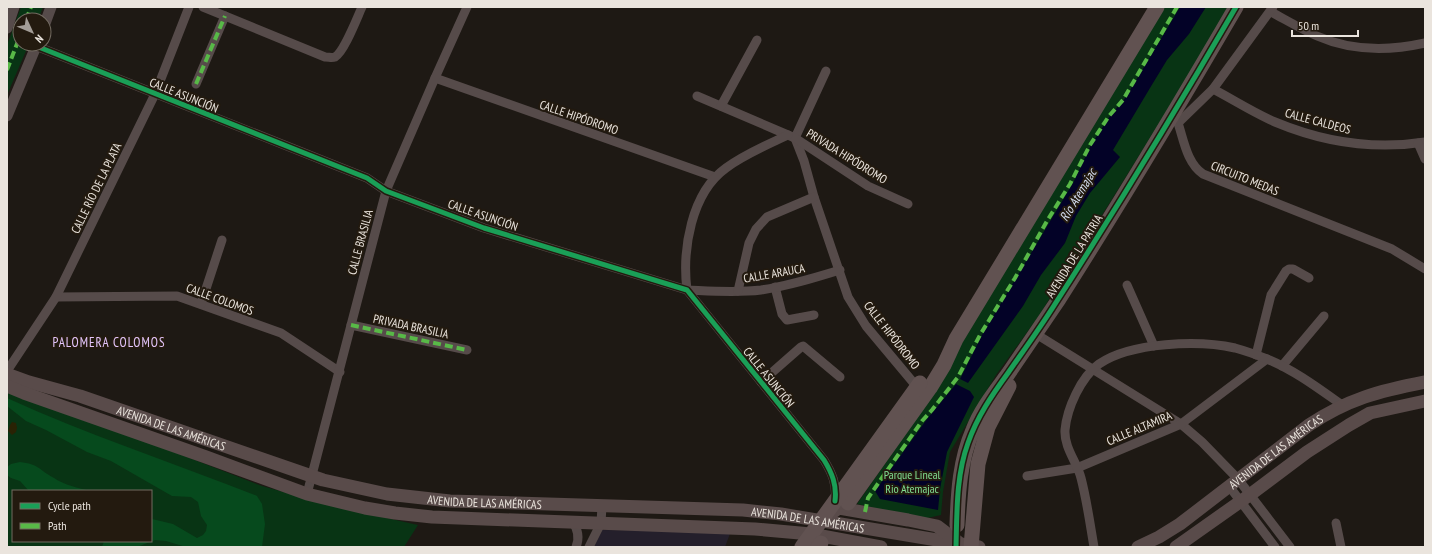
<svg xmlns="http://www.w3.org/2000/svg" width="1432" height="554" viewBox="0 0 1432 554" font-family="'PT Sans Narrow',sans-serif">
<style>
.medical{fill:#241f2b}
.green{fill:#083414;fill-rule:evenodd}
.forest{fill:#064a1d}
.sand{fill:#292204}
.water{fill:#030227}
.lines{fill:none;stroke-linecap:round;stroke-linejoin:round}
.minor{stroke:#564b4a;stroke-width:9}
.tertiary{stroke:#564b4a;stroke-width:11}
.secondary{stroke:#594b4a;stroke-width:13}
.primary{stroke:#615251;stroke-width:15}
.quiet{stroke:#58b947;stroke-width:4;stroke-dasharray:8 4;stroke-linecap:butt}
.cycleway-casing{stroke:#231a0f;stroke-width:8}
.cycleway{stroke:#1a9f57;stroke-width:5}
.labels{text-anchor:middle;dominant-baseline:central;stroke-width:4;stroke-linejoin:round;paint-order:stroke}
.street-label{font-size:12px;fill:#eae4dd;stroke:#231a0f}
.park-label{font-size:12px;fill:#81dd91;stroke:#231a0f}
.water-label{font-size:13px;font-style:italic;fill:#d5def1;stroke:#231a0f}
.neighbourhood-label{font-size:13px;letter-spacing:1px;fill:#e4c5fb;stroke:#231a0f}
</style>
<rect width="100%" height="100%" fill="#1e1914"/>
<!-- medical -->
<path class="medical" d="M602,530l129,1 -6,16h-131z"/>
<!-- green -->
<g class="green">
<path d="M21,7h22l-5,13h-18v24h9l-22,51v-50z"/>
<path d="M1164,7h64l-41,71 -70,113 -79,126 -42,58 -46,77 -7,40 -2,23 -18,4 -66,-15 55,-79z"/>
<path d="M7,387l255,99 76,21 80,18 -14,22h-397zM13,491h138v50h-138z"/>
</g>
<!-- forest -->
<g class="forest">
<path d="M7,398c81,37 167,65 250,98l5,8 3,20 -3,23h-76l-20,-6 -11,-1 -18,7h-35l2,-6h47v-20l1,-2 21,5 24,14 6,-3 3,-4 1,-6 -6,-9 -3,-14 -7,-5 -19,-1 -61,-35 -24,-9 -41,-22 -20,-9 -19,-15z"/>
<path d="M20,462c19,2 19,8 34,16 10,7 25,10 36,13h-61l-9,-10 -9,-3 -4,-3v-8l4,-3z"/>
</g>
<!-- sand -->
<path class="sand" d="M12,422l4,1 1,5 -1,4 -4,3 -4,-4 2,-6z"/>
<!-- water -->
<g class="water">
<path d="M1180,7h26l-17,27 -22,26 -17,28 -37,62 7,7 -30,36 -14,23 -11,27 -24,32 -18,31 -55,77 -8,-4 22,-44 91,-152 18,-38 19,-29 16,-19z"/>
<path d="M956,384l14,7 4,6 -27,55 -7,37 -2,21 -58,-11 -5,-8 52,-72z"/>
</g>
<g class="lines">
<!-- minor -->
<g class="minor">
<path d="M203,7l122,50c4,0 7,1 10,0 9,-5 22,-39 27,-50"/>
<path d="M1271,12c15,8 30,17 46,24 34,15 72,15 108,7"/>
<path d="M36,46l331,132 19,13 98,37 203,62 137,170c8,13 13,24 11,40"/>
<path d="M826,71l-31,67 9,23 10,36 34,100 18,29 51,61"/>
<path d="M435,78l280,99"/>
<path d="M196,84l29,-68"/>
<path d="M1213,89c21,11 41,24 62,33 48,20 99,28 150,20"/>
<path d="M697,96l98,42 73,48 40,18"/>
<path d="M721,106l36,-66"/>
<path d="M1178,123c6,18 9,40 25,51l189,75 33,20"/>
<path d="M1178,123l35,-34 60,-82"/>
<path d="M1418,143l7,16"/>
<path d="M1127,285l27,61"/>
<path d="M775,287l7,27 5,6 27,-5"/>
<path d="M687,290c-5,-40 4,-97 39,-122 19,-14 41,-23 62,-33"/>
<path d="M687,290c24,1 50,3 74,0 27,-4 53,-12 79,-20"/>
<path d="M738,291l11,-48 7,-14 11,-12 47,-20"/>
<path d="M56,297l121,-1 104,37 59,39"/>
<path d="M201,304l21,-64"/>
<path d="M351,325l116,25"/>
<path d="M1036,334l145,90 21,18 36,37 52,68"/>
<path d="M1256,355l15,-60 15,-24 3,-2h4l16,9"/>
<path d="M1282,366l42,-50"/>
<path d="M7,371l49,-74 99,-203 34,-87"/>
<path d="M761,382l40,-35 2,-1 37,31"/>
<path d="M1027,476l50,-8 104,-44 86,-65"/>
<path d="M1229,486l46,61"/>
<path d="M307,494l79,-303 49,-113 32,-71"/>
<path d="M572,521c6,8 8,16 4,26"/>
<path d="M1336,523l5,24"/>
<path d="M589,547l12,-24 1,-17"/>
<path d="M1094,547c-4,-23 -7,-46 -13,-69 -4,-16 -17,-30 -16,-48 2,-22 16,-53 34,-66 32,-22 100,-24 136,-16 11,3 22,7 32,11 27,11 51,29 75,46"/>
</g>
<!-- tertiary -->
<g class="tertiary">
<path d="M44,26l7,-19"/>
<path d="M7,28l7,-21"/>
<path d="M7,116l30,-72"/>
</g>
<!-- secondary -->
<g class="secondary">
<path id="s1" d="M7,374l22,8 51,14 243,84 64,14 63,7 293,9 38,4 198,33"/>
<path d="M7,386l17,7 182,64 101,37 58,14 30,5 37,4 323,12 56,5 70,13"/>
<path d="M826,517l13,-9 69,12 29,6 21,16"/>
<path id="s2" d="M1138,547l21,-10 21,-13 129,-99c39,-26 70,-34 116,-43"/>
<path d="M1176,547l75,-53 56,-42 42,-27 21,-12 55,-12"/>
</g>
<!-- primary -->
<g class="primary">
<path d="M848,503l82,-115 14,-23 12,-26 201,-332"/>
<path d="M957,525c1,-33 3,-65 16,-95 8,-21 22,-38 35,-56 17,-25 34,-50 51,-75 61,-96 120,-194 177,-292"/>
<path d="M802,547l118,-164"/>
<path d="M818,547l3,-4"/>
<path d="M971,547l7,-83 10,-37 21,-41"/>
</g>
<!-- quiet -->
<g class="quiet">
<path d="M26,20l5,-13"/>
<path d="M7,70l13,-34"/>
<path d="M196,84l29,-68"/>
<path d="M351,325l116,25"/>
<path d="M865,512l3,-14 16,-23 38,-54 10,-11 26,-33 22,-42 35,-57 32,-57 23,-37 20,-39 19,-29 14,-16 54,-93"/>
</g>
<defs>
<g id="cycleway">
<path d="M36,46l331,132 19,13 98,37 203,62 137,170c8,13 13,25 11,41"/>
<path d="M956,547c1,-35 0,-71 12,-104 9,-26 24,-48 40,-70 16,-23 32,-45 47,-69 63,-98 123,-197 181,-297"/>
</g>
</defs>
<!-- cycleway casing -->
<use href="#cycleway" class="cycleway-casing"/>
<!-- cycleway -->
<use href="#cycleway" class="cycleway"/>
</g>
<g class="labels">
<!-- street labels -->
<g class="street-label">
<text transform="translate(184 95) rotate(22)">CALLE ASUNCIÓN</text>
<text transform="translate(579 117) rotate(19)">CALLE HIPÓDROMO</text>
<text transform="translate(1318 121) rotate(15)">CALLE CALDEOS</text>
<text transform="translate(847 156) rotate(32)">PRIVADA HIPÓDROMO</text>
<text transform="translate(1245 178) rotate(22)">CIRCUITO MEDAS</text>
<text transform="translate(96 188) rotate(-64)">CALLE RÍO DE LA PLATA</text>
<text transform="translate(483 215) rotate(19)">CALLE ASUNCIÓN</text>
<text transform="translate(360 242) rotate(-75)">CALLE BRASILIA</text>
<text transform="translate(1074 256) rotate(-58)">AVENIDA DE LA PATRIA</text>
<text transform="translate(774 273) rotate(-10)">CALLE ARAUCA</text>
<text transform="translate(220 299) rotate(20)">CALLE COLOMOS</text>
<text transform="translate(411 326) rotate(12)">PRIVADA BRASILIA</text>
<text transform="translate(892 335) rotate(52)">CALLE HIPÓDROMO</text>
<text transform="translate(769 377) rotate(51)">CALLE ASUNCIÓN</text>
<text stroke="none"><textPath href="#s1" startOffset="173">AVENIDA DE LAS AMÉRICAS</textPath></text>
<text transform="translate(1139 428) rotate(-23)">CALLE ALTAMIRA</text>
<text stroke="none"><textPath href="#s2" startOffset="168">AVENIDA DE LAS AMÉRICAS</textPath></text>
<text stroke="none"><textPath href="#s1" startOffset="497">AVENIDA DE LAS AMÉRICAS</textPath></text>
<text stroke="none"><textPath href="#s1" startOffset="821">AVENIDA DE LAS AMÉRICAS</textPath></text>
</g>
<!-- park labels -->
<g class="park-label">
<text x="912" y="474">Parque Lineal<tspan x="912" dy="14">Rio Atemajac</tspan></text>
</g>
<!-- water labels -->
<g class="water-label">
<text transform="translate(1078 195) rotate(-59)">Río Atemajac</text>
</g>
<!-- neighbourhood labels -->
<g class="neighbourhood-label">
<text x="109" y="342">PALOMERA COLOMOS</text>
</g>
</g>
<!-- border -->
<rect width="1432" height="554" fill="none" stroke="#eae4dd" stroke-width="16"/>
<!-- legend -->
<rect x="12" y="490" width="140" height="52" fill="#231a0f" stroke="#736b61"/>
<rect x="20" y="503" width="20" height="6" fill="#1a9f57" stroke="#736b61"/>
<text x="48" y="510" font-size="12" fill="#eae4dd">Cycle path</text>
<rect x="20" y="523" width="20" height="6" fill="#58b947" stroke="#736b61"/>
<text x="48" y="530" font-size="12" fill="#eae4dd">Path</text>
<!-- north arrow -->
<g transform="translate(32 32) rotate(134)"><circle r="19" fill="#231a0f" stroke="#736b61"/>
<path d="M0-3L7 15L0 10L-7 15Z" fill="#a39d97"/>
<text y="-6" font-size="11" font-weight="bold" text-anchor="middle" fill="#eae4dd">N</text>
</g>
<!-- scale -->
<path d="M1292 30v6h66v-6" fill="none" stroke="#eae4dd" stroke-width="2"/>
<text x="1298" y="30" font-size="12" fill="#eae4dd" stroke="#231a0f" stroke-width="3" paint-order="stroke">50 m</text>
</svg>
